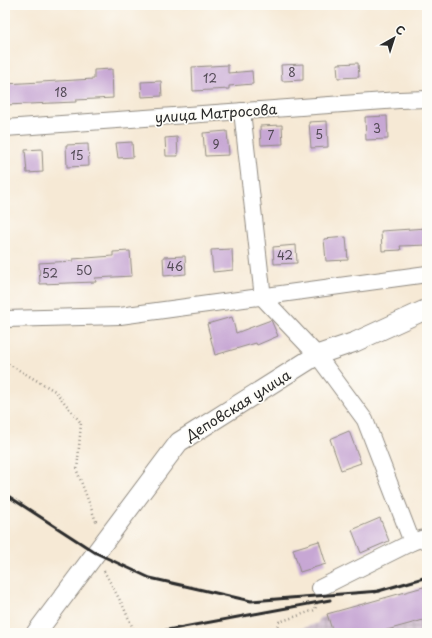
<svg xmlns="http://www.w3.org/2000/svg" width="432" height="638" viewBox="0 0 432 638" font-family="'Playpen Sans',sans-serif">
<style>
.industrial{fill:url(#industrial-grid)}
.building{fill:#c7a7d4}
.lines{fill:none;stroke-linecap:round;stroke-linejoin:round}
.minor-casing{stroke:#908a80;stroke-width:18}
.tertiary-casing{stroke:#908a80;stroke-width:21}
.path{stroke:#908a80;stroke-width:2.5;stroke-dasharray:1 3;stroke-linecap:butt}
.minor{stroke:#fff;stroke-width:16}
.tertiary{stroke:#fff;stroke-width:19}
.rail{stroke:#2b2b2b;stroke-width:3}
.labels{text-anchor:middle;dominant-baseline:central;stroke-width:3.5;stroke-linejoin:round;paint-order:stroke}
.number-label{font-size:12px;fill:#524a55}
.street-label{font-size:14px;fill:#2b2b2b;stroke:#fdfcf7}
</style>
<defs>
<pattern id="industrial-grid" width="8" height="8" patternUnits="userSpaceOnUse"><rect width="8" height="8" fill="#cfbdce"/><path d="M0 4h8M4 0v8" fill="none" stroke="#a89aa7"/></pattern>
</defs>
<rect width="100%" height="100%" fill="#fdfcf7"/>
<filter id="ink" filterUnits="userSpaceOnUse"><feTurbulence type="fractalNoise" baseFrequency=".025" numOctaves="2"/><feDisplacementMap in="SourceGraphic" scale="8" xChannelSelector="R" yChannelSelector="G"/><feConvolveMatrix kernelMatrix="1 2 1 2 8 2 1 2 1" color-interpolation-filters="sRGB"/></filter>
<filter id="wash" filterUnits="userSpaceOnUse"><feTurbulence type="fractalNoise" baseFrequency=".012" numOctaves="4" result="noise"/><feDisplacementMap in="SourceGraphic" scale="16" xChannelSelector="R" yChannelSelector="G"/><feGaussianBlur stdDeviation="0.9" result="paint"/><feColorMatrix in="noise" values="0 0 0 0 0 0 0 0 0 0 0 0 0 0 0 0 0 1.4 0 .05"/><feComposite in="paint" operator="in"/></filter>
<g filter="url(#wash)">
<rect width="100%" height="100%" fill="#f6e9d5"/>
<!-- industrial -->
<path class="industrial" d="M427,587v46h-139l30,-10 1,-5z"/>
<g id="blocks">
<!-- building -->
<g class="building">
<path d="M358,63l1,14 -21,1 -1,-14z"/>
<path d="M303,64v16l-21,1 -1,-16z"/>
<path d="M228,65v8l24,-2 1,13 -24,2v3l-36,2 -1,-24z"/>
<path d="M112,69l1,29 -37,2v2l-71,3v-21l89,-5v-9z"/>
<path d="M161,81l1,15 -20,1 -1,-15z"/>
<path d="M387,116l1,23 -22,1 -1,-23z"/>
<path d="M327,121l1,26 -17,1 -2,-26z"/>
<path d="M282,125l1,19 -22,1 -1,-19z"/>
<path d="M227,131l2,24 -24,1 -2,-23z"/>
<path d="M177,137l1,19h-12l-1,-18z"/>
<path d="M132,142l1,15 -15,1 -2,-15z"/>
<path d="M88,144l1,22 -22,1 -1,-22z"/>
<path d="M42,149l1,23 -16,1 -2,-23z"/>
<path d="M427,228v17l-27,1 1,4 -19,1 -1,-20z"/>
<path d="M346,237l2,23 -22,1 -2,-22z"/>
<path d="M296,245l1,18 -23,1 -1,-17z"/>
<path d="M232,249l1,21 -20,2 -2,-22z"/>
<path d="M130,251l2,25 -37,2 1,4 -56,2 -1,-21 34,-2v-2l40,-3v-4z"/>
<path d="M185,256l1,18 -22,2 -1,-19z"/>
<path d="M232,317l4,16 35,-13 7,16 -21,9 -1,-2 -41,12 -8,-31z"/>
<path d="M349,431l12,32 -20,7 -11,-31z"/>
<path d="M380,518l9,23 -28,12 -9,-23z"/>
<path d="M319,541l7,23 -26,8 -7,-23z"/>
<path d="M427,586v33l-51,14h-43l-6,-19z"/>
</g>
</g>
</g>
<g filter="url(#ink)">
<use href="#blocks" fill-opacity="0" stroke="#908a80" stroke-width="1"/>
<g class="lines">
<defs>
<g id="minor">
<path d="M242,111l21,187 54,57 48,65 47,122 -92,46"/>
<path d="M5,128l394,-28 28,-1"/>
<path d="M5,319l115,-3 307,-42"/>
<path d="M412,542l15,-5"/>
</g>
<path id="tertiary" d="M36,633l143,-191 138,-87 38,-13 72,-33"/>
</defs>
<!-- minor casing -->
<use href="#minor" class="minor-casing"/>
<!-- tertiary casing -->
<use href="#tertiary" class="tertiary-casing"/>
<!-- path -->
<g class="path">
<path d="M5,362l50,29 26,32 -4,48 20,53"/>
<path d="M104,571l19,35 12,27"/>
<path d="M274,633l5,-11 36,-12 2,-8"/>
</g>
<!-- minor -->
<use href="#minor" class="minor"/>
<!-- tertiary -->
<use href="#tertiary" class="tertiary"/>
<!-- rail -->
<g class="rail">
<path d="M5,494l91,59 54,25 101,23 129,-10"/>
<path d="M375,592l52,-15"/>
<path d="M151,633l179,-33"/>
</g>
</g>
</g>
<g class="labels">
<!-- number labels -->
<g class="number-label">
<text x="292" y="72">8</text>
<text x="210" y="78">12</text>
<text x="61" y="92">18</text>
<text x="377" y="128">3</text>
<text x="319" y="134">5</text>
<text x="271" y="135">7</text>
<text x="216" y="144">9</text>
<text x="77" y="155">15</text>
<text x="285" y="255">42</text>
<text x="175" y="266">46</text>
<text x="84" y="270">50</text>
<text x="50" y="273">52</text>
</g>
<!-- street labels -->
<g class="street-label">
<text transform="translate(216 113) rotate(-4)">улица Матросова</text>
<text transform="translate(238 405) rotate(-32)">Деповская улица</text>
</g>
</g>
<!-- margin -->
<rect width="432" height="638" fill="none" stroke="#fdfcf7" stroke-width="20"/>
<!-- north arrow -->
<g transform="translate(394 38) rotate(39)" stroke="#fdfcf7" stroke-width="3" paint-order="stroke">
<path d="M0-3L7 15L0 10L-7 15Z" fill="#2b2b2b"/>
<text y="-6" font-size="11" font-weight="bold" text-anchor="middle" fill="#2b2b2b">С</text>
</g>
</svg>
